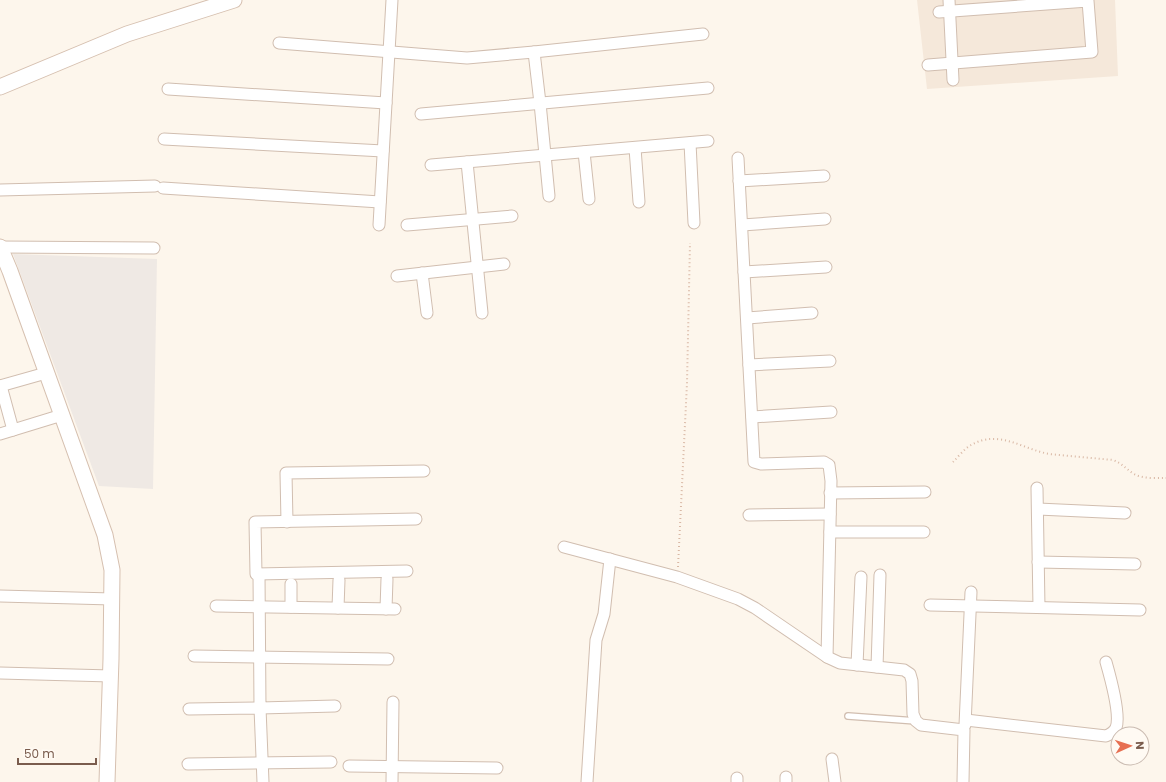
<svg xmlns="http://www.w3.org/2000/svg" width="1166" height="782" viewBox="0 0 1166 782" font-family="Poppins,sans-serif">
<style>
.residential{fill:#f5e8da}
.industrial{fill:#efe9e4}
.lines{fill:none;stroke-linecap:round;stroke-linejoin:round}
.lane-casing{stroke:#d1beb0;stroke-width:8}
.street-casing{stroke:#d1beb0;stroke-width:13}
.secondary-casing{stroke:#d6c0b0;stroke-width:17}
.path{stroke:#d9b8a5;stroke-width:2;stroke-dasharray:1 3;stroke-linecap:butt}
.lane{stroke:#fff;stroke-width:5.5}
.street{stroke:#fff;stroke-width:11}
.secondary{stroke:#fff;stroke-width:15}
</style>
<rect width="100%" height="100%" fill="#fdf6ec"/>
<!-- residential -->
<path class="residential" d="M917,0h198l3,76 -191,13z"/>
<!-- industrial -->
<path class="industrial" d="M13,254l144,5 -4,230 -54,-3z"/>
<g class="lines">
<defs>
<path id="lane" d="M848,716l68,5"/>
<g id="street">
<path d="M949,0l4,80"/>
<path d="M279,43l188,15 67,-6 169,-18"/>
<path d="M534,52l6,51 9,93"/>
<path d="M928,65l164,-13 -4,-51 -149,11"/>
<path d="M168,89l218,14"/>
<path d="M421,114l287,-26"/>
<path d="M164,139l219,12"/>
<path d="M690,143l4,80"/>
<path d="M635,148l4,54"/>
<path d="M584,152l5,47"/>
<path d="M738,158l16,304 7,2 63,-2 5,3 2,16 -4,176"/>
<path d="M467,162l15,151"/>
<path d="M431,165l277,-24"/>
<path d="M739,181l85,-5"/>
<path d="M163,188l217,14"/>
<path d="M0,190l155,-4"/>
<path d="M379,225l13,-225"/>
<path d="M407,225l105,-9"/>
<path d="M742,225l83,-6"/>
<path d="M0,247l154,1"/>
<path d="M744,272l82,-5"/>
<path d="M422,273l5,40"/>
<path d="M397,276l107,-12"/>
<path d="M747,318l65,-5"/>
<path d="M749,365l81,-4"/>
<path d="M0,386l46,-13"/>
<path d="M1,386l12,44"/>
<path d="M752,417l79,-5"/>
<path d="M0,434l62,-19"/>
<path d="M1037,488l2,119"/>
<path d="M830,493l95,-1"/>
<path d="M1038,509l87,4"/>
<path d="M749,515l81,-1"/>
<path d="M287,522l-1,-49 138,-2"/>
<path d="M830,532h94"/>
<path d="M564,547l113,30 61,22 17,9 72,49 13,6 64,7 6,4 2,7 1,33 3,7 5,4 43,5 -1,52"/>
<path d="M1038,562l97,2"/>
<path d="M407,571l-151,3 -1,-52 161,-3"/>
<path d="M259,574l1,134 75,-2"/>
<path d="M291,584v23"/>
<path d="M0,596l112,3"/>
<path d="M930,605l210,5"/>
<path d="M216,606l179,3"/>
<path d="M338,608l1,-28"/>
<path d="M386,609l1,-30"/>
<path d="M194,656l194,3"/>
<path d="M857,665l4,-88"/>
<path d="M877,667l3,-92"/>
<path d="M0,673l111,3"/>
<path d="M189,709l71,-1 3,74"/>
<path d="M966,720l140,16c5,-2 8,-4 10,-8 5,-13 -6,-52 -10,-66"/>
<path d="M965,725l6,-133"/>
<path d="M832,759l3,23"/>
<path d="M188,764l143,-2"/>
<path d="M349,766l148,2"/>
<path d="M786,777v5"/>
<path d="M737,778v4"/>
<path d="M392,782l1,-80"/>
<path d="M587,782l9,-142 8,-26 6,-55"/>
</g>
<g id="secondary">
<path d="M0,87l127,-53 107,-34"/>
<path d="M0,247l10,24 95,264 7,35 -1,89 -4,123"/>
</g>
</defs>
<!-- lane casing -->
<use href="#lane" class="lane-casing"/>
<!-- street casing -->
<use href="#street" class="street-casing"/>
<!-- secondary casing -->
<use href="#secondary" class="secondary-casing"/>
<!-- path -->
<g class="path">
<path d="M953,462c5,-5 11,-13 18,-17 28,-16 51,4 78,9l64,6c10,4 13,9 21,14 9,5 22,4 32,4"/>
<path d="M678,567l9,-184 3,-140"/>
</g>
<!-- lane -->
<use href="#lane" class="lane"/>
<!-- street -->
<use href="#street" class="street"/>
<!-- secondary -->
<use href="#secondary" class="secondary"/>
</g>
<!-- north arrow -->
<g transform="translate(1130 746) rotate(87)"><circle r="19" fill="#fffaf3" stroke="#cabbb1"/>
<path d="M0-3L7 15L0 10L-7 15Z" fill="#e76f51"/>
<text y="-6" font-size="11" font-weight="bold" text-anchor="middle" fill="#7a5c4d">N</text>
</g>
<!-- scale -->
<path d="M18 758v6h78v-6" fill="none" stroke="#7a5c4d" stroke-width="2"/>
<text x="24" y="758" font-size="12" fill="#7a5c4d" stroke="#fffaf3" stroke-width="3" paint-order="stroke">50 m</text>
</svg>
